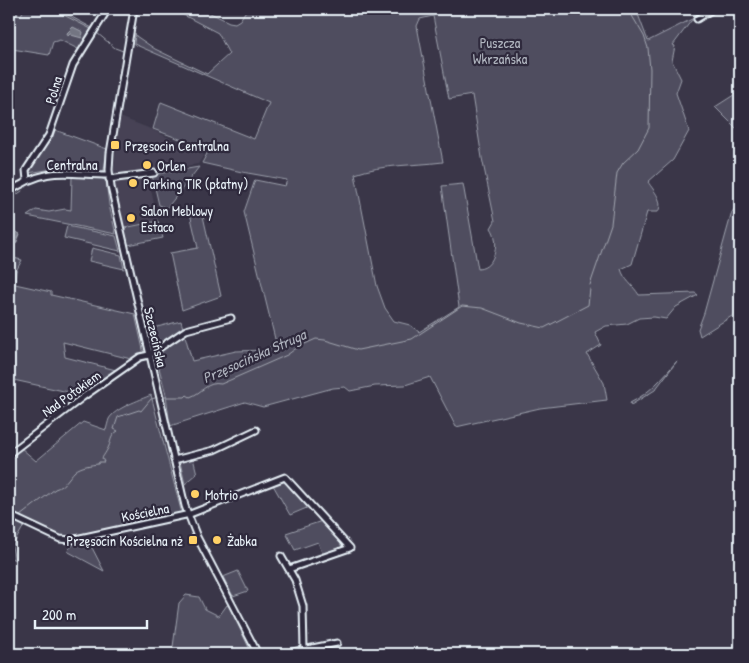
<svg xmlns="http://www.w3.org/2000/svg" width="749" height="663" viewBox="0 0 749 663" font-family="'Patrick Hand',sans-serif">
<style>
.built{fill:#464354}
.green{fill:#504e5f;stroke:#9ca0ac;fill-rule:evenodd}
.water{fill:#737482;stroke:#a2a6b1}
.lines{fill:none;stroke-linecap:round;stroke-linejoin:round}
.stream{stroke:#a2a6b1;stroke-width:1}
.minor-casing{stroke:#e8f1f8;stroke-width:9}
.minor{stroke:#2f2a3d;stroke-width:5}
.poi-dot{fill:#ffd166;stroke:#2f2a3d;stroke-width:2}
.labels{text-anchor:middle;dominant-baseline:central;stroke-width:4.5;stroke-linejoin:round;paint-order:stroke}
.park-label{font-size:14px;fill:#b3b8c2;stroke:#2f2a3d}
.street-label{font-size:14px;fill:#e8f1f8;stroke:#2f2a3d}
.poi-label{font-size:14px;fill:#e8f1f8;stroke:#2f2a3d;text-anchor:start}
.water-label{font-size:15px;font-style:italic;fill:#aeb2bd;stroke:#2f2a3d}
</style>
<rect width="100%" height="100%" fill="#3a3648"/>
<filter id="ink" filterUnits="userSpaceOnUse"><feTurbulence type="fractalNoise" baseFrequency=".02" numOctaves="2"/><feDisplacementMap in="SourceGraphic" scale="10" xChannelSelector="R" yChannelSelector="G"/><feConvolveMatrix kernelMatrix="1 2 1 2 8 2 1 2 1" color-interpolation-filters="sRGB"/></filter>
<g filter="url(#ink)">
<!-- built -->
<path class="built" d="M120,117l31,12 53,26 -6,9 -51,8 11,49 -34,6 -11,-52z"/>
<!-- green -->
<g class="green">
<path d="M9,9h4v2l8,4 3,-6h33l37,20 -14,21 -20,-10 -7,2 -4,13 -37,-6h-3z"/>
<path d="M172,9h30l27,13 6,1 5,-3 7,-11h389l12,32 46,-23h3l-6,3 -18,24 2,1 -3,15 9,18 -5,14 13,38 -16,29 -25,22c6,9 16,19 10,30h-11l-15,52 -11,5c3,11 12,16 18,26l56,-2 3,2 -22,12 -10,12 -12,-2 -15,1 -12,6 -21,2 -11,6 6,13 -14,9 17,29 3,17 -67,8 -84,19 -26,-50 -25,8 -30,1 -25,5 -5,-4 -12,1 -70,19 -18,-5 -75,24 -4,-31 -17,-66 32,-8 11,40 44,-10 29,-1 11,-7 -32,-131 11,-32 30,6 2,-6 -45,-8 -40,-9 7,-13 -56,-21 8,-27 93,37 15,-36 -135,-59 1,-11 1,3 19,13 52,25 22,-20 -11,-21zM433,16l16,83 23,-4 10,63 13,63 -4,7c9,12 5,40 -13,41l-15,-85 -21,2 17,121 -40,25 -9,-7 -16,-4 -9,-13 -8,-22 -22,-112c29,-10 57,-8 88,-12l-26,-136 3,-7z"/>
<path d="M740,91v41l-25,-25z"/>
<path d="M55,130l52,19 -3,21 -3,2 -43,-1 -5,-2 -25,4 2,-6z"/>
<path d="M199,167l-32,41 -8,-3 -7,-30z"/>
<path d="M72,177l29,1 5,3 3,24 7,29 -89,-18 9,-6 13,2 16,-3 6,1z"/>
<path d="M740,202v109l-40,25 -2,-7 6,-16 28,-101z"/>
<path d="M205,211l-2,5 18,80 -39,14 -12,-57 28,-5 -8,-35z"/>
<path d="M158,221l5,17 -35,7 -4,-17z"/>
<path d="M67,226l49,10 4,15 -56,-13z"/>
<path d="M92,248l29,7 3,14 -35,-8z"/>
<path d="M9,257l13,3 -6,11 -1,13 36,8v3l84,19 9,40 -13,5 -68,-17 2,15 51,13 -34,25 -73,-16z"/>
<path d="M677,361l-22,29 -24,15 -1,-2c20,-10 33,-26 47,-42z"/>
<path d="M151,395l31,119 -116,23 -17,-5 -40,-19v-54l12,-11 15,13 47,-39 23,8c1,-4 2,-8 3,-11 6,-11 31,-19 42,-24z"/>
<path d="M193,458l4,16 -12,10 -5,-22z"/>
<path d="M286,481l23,26 -19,8 -17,-30z"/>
<path d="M9,518l16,8 -3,3 -10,18 3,13 -6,-3z"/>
<path d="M322,521l18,20 3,11 -19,6 -6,-16 -23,8 -9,-17z"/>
<path d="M87,538l17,33 -37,-20 7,-7z"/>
<path d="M238,571l10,20 -15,5 -10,-19z"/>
<path d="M186,595l13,2 6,12 14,7 8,-11 2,1 23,48h-80l7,-51z"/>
</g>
<!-- water -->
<g class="water">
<path d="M73,27l10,5 -1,6 -11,-3v-2l-3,3 -1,-3z"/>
<path d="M9,228l11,6 -4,10 -7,-2z"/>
</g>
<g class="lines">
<!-- stream -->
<g class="stream">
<path d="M52,9l41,21"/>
<path d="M97,33l18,15 8,3"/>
<path d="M9,200l13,-9"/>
<path d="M590,285l21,-61 6,-51 6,-10 15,-14 11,-21 1,-59 -2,-21 -4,-12 -16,-27"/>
<path d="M162,397h23l2,-2 3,2c12,-4 17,-16 31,-13l66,-29 11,-8 18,-8 9,1 33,10 54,-11 50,-33 20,2 39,15 23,5 44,-23 2,-16"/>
<path d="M20,516l35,-27c10,-3 13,-11 20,-18 6,-5 16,-6 23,-7l1,-2h5l-2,-4c2,-3 4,-6 5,-8 5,-8 2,-14 11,-19l-4,-2 4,-12 21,-7 2,1 10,-12 4,-1"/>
<path d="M9,532l7,-10"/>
</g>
<defs>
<g id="minor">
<path d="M134,9l-24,144 -1,17 2,17 74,319 12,31 61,117"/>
<path d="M697,19l16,-10"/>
<path d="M109,179l45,-6"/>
<path d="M27,180l-1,-10 23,-35 24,-70 35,-56"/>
<path d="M9,192c39,-27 57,-17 100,-17"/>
<path d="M9,454l74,-57 57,-40 9,-2 37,-25 45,-12"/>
<path d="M174,460l40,-10 42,-20"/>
<path d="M9,515l51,24 11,1 119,-26 95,-37 65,71 -61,21"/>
<path d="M281,556l14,24 8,26 1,43"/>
<path d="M283,654l54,-11"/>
</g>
</defs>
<!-- minor casing -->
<use href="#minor" class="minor-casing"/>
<!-- minor -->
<use href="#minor" class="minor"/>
</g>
</g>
<!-- markers -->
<g class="poi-dot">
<rect x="110" y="140" width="10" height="10" rx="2.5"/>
<circle cx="147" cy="165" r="5"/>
<circle cx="133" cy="183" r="5"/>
<circle cx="131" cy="218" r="5"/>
<circle cx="195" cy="494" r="5"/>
<rect x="188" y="535" width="10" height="10" rx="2.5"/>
<circle cx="217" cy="540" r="5"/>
</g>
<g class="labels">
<!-- park labels -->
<g class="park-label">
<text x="500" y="42">Puszcza<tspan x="500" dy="16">Wkrzańska</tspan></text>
</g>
<!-- street labels -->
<g class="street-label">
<text transform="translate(53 90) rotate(-73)">Polna</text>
<text x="72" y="164">Centralna</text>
<text transform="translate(156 337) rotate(77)">Szczecińska</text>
<text transform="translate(71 393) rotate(-36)">Nad Potokiem</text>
<text transform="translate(145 512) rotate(-11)">Kościelna</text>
</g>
<!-- poi labels -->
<g class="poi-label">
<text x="125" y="145">Przęsocin Centralna</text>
<text x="157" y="165">Orlen</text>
<text x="143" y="183">Parking TIR (płatny)</text>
<text x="141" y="210">Salon Meblowy<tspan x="141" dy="16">Estaco</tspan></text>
<text x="205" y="494">Motrio</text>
<text x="183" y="540" text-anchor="end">Przęsocin Kościelna nż</text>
<text x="227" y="540">Żabka</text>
</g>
<!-- water labels -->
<g class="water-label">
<text transform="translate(254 356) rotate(-24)">Przęsocińska Struga</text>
</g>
</g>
<!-- margin -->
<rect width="749" height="663" fill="none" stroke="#2f2a3d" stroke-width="30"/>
<rect x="15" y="15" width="719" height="633" fill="none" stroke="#e8f1f8" stroke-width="2" filter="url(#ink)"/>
<!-- scale -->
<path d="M35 620v8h112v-8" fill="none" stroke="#e8f1f8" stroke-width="2.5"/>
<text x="42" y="620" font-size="15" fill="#e8f1f8" stroke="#2f2a3d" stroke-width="4" paint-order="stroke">200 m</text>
</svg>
